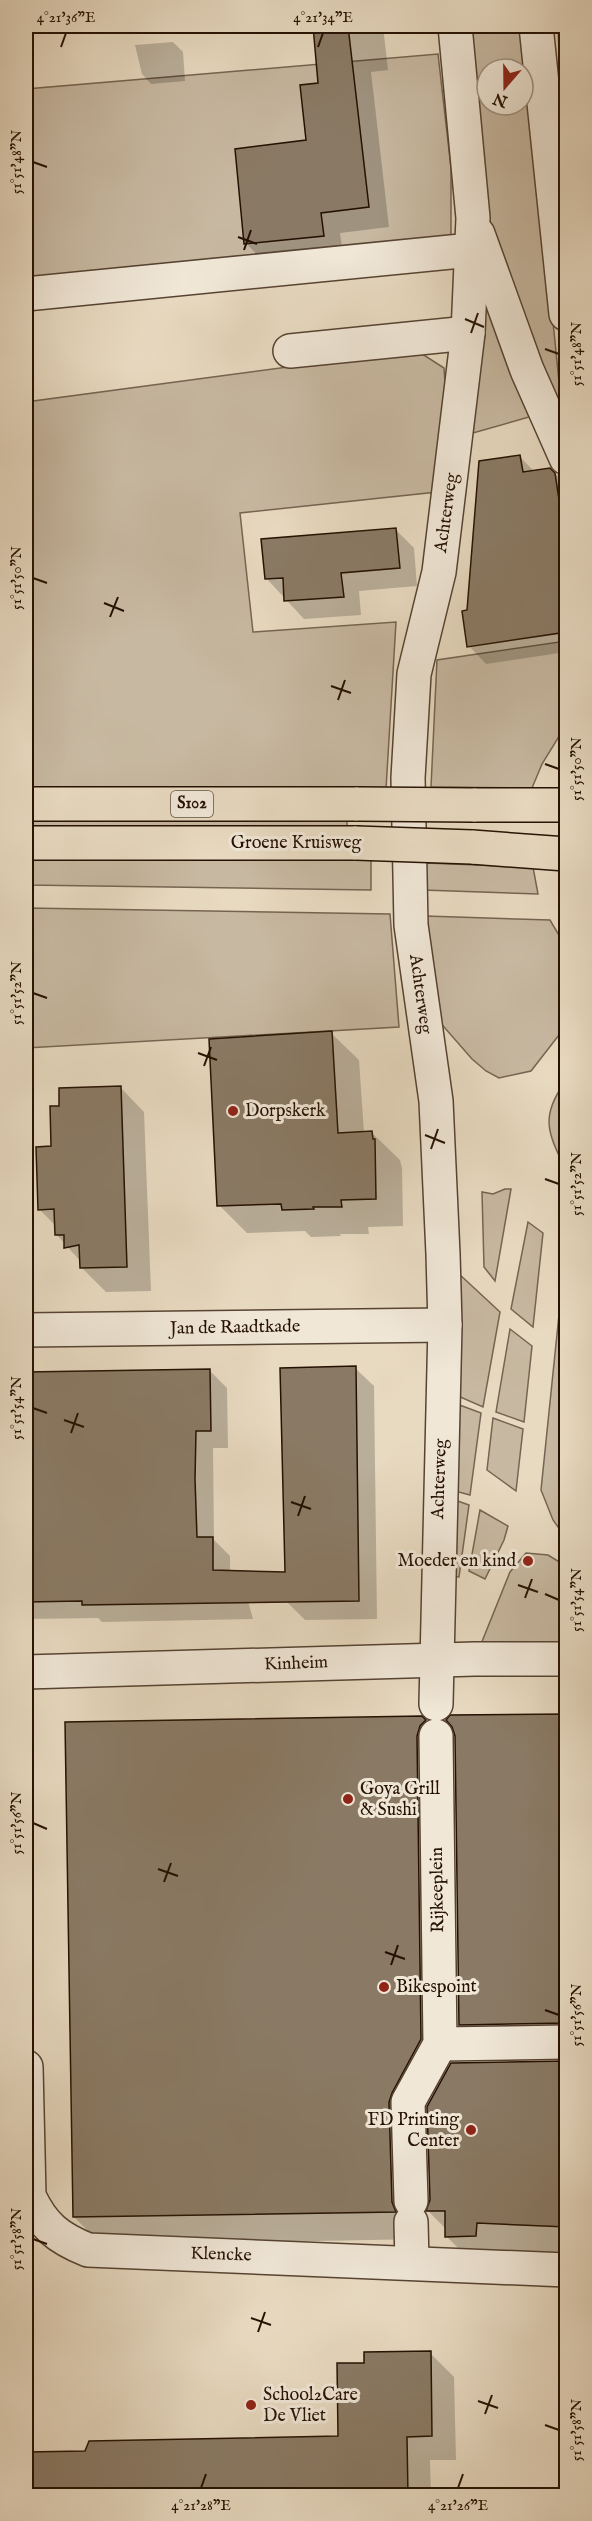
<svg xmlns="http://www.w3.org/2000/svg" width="592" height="2521" viewBox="0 0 592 2521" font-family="'IM FELL English',serif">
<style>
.green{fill:#c7b8a1;stroke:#766452;stroke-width:1.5;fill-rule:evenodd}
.shadow{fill:#0003}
.building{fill:#8a7a65;stroke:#251102;stroke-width:1.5}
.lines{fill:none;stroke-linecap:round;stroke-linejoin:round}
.minor-casing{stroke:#564332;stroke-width:36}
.major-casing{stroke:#251102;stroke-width:36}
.minor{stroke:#f0e7d7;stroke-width:33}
.major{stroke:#e8dac1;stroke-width:33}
.major-bridge-casing{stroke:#251102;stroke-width:36;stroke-linecap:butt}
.major-bridge{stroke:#e8dac1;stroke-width:33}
.ticks{fill:none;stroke:#251102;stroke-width:2}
.poi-dot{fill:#8f2418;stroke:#f0e7d7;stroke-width:2}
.labels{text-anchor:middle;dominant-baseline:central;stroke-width:6;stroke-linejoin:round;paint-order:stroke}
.shield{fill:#f0e7d7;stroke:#625142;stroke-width:1.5}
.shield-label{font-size:16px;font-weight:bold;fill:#251102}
.street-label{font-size:18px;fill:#251102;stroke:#f0e7d7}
.poi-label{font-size:18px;fill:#251102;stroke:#f0e7d7;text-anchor:start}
.neatline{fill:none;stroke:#251102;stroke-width:2}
.ticks-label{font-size:15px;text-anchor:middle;fill:#251102}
</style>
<rect width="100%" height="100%" fill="#e8dac1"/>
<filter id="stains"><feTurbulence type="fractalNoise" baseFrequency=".00333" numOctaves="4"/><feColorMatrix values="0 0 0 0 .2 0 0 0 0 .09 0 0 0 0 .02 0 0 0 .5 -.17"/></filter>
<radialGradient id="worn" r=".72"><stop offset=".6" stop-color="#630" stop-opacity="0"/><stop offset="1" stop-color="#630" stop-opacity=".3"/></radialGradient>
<!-- green -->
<g class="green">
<path d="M468,26h55l40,395 -57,-149 -20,-62zM487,69h36v36h-36z"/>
<path d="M438,54l13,114v68l-425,45v-192z"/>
<path d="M483,280l53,135 -63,18z"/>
<path d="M416,350l28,18 3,41 -10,83 -197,21 13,119 143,-10 -10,167 -360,3v-390z"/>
<path d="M566,641v84l-24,39 -10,24 -101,-1 6,-127z"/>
<path d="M26,816l321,2v12l-321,2z"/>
<path d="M26,857l345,3v30l-345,-5z"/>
<path d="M425,863l108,4 5,27 -115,-4z"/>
<path d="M26,908l364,6 9,113 -373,21z"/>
<path d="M425,916l125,4 16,27v79l-35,45 -32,7 -13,-7 -14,-12 -35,-40z"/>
<path d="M566,1080v90c-19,-39 -26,-52 0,-90z"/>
<path d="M505,1189h6l-16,92 -11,-14 -2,-75 11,2z"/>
<path d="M566,1194v344l-13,-18 -12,-30 19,-185z"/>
<path d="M528,1222l15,11 -10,94 -22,-18z"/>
<path d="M458,1273l42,39 -17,95 -25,-11z"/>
<path d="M510,1329l22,17 -8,76 -28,-10z"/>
<path d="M457,1404l24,9 -11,82 -19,-5z"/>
<path d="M493,1418l30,11 -7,62 -29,-21z"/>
<path d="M452,1499l17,6 -10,72 -11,-1z"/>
<path d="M480,1510l28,16 -4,14 -19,39 -16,-8z"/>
<path d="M526,1553l22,2 18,11v93h-91l35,-87z"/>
</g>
<!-- shadow -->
<g class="shadow">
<path d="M314,26h69l5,44 -17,2 18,155 -49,6 3,23 -77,8 -20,-21 62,-102 12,-57z"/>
<path d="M556,26h10v100z"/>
<path d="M173,42l10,10 2,29 -34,3 -9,-10 -7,-29z"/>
<path d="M520,457l14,14 16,-2 6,6 10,3v174l-80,12 -17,-18v-34z"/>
<path d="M396,530l18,18 3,38 -58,5 2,24 -57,4 -38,-41z"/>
<path d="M331,1033l28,27 5,73h8l28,27 2,8 1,58 -35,1 1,7h-29l1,2 -30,1 -6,-6 -58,2 -28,-28z"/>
<path d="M120,1087l24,25 7,179 -45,1 -24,-24v-5l-26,-29v-8l-16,-16 21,-103z"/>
<path d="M355,1368l19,18 3,233 -72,1 -19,-19z"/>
<path d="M210,1371l17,17 1,60h-15l1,92 16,16v19l15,15 8,29 -151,3 -4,-4 -72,1v-246z"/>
<path d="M566,1715v336l-78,1 -28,-28z"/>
<path d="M422,1717l31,32 -6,5 -3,11 4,306 118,-9v191l-61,-2 -1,13h-30l-28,-28v-7l-18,-18 3,-10 -3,-97 -9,17 3,118 -320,6 -28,-28z"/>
<path d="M430,2353l24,24 2,83h-26l1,36h-405v-42l61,-1 252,-15z"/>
</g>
<!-- building -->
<g class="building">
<path d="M313,26h35l21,181 -48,6 3,23 -80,8 -9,-95 71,-9 -6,-55 18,-2z"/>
<path d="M520,455l3,17 27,-4 5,5 8,53 -4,1 8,41v64l-100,15 -5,-36 5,-1 12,-149z"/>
<path d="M396,528l4,40 -59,5 3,24 -60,4 -1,-23 -18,1 -4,-40z"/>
<path d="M332,1031l6,102 34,-2 1,8h2l1,60 -35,1 1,7h-29l1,2 -32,1 -1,-6 -64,2 -8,-167z"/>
<path d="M121,1086l6,181 -47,1 -1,-23 -15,3v-13h-9l-1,-26 -16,1 -2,-63 15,-1 -1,-40h9v-18z"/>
<path d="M356,1366l3,235 -277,4v-4l-56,1v-230l184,-3 1,62h-15l-1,48 2,58h16v33l72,2 -5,-204z"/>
<path d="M567,1714v309l-108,2 -4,-289 -3,-9 -6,-7 4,-5z"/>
<path d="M422,1716l4,4 -6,6 -3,10 4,303 -29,54 -3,9 3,100 4,10 -323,5 -8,-495z"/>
<path d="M567,2061v166l-90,-4 -1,13 -31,1v-26h-19l4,-11 -3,-93 24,-44z"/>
<path d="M431,2351l1,85 -25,1 1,59h-382v-44l59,-1 4,-10 249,-5 -1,-73h27v-11z"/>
</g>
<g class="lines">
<defs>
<g id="minor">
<path d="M536,26l30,288"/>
<path d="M478,234l49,136 39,88"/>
<path d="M26,294l445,-44"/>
<path d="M290,351l178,-18"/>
<path d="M26,1330l419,-5"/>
<path d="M26,1672l449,-13h91"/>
<path d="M436,1704l9,-379 -2,-71 -7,-153 -25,-176 -3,-147 6,-104 25,-102 29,-239 5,-115 -18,-192"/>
<path d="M440,2044l126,-2"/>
<path d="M26,2067l3,129c14,30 29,42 59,54l478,20"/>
<path d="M411,2201l-3,-99 32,-58 -4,-308"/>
<path d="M411,2222l1,40"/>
</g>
<g id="major">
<path d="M26,804h332"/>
<path d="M473,805h93"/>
<path d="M26,843h330"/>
<path d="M472,847l94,7"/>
</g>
</defs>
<!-- minor casing -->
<use href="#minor" class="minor-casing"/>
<!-- major casing -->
<use href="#major" class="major-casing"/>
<!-- minor -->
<use href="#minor" class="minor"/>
<!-- major -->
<use href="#major" class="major"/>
<defs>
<g id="major-bridge">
<path d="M358,804l115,1"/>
<path d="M356,843l116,4"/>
</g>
</defs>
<!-- major-bridge casing -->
<use href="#major-bridge" class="major-bridge-casing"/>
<!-- major-bridge -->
<use href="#major-bridge" class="major-bridge"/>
</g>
<!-- ticks -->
<path class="ticks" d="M61,47l5,-14M318,47l5,-14M33,162l14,5M238,237l19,7M244,250l7,-20M465,319l19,8M471,333l7,-20M545,349l14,5M33,578l14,5M104,603l20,8M110,617l8,-20M331,686l20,7M338,700l7,-20M545,764l14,5M33,993l14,5M198,1053l19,7M204,1066l7,-19M425,1135l20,8M431,1149l7,-20M545,1179l14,5M33,1408l14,5M64,1420l20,7M71,1433l7,-20M291,1502l20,7M298,1516l7,-20M518,1585l20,7M545,1594l14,6M525,1598l7,-19M33,1823l14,6M158,1869l20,7M164,1882l7,-19M385,1952l20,7M391,1965l7,-20M545,2010l14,5M33,2239l14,5M251,2318l20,7M258,2332l7,-20M478,2401l20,7M485,2414l7,-19M545,2425l14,5M201,2488l5,-14M458,2488l5,-14"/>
<!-- markers -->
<g class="poi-dot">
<circle cx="233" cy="1111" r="6"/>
<circle cx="528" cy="1561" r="6"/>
<circle cx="348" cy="1799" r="6"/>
<circle cx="384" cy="1987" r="6"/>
<circle cx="471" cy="2130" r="6"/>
<circle cx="251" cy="2405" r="6"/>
</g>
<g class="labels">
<!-- shield labels -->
<rect class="shield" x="171" y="791" width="42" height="26" rx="4.5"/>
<g class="shield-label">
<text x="192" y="804">S102</text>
</g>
<!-- street labels -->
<g class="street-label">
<text transform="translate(447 513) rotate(-82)">Achterweg</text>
<text x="296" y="843">Groene Kruisweg</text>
<text transform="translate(420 994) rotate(82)">Achterweg</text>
<text transform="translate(235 1328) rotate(-1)">Jan de Raadtkade</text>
<text transform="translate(440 1479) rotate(-88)">Achterweg</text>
<text transform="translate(296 1664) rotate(-2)">Kinheim</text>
<text transform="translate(438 1890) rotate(-91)">Rijkeeplein</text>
<text transform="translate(221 2255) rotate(2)">Klencke</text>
</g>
<!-- poi labels -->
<g class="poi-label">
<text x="245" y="1111">Dorpskerk</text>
<text x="516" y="1561" text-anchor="end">Moeder en kind</text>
<text x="360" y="1789">Goya Grill<tspan x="360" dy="21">&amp; Sushi</tspan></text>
<text x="396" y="1987">Bikespoint</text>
<text x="459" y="2120" text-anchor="end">FD Printing<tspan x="459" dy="21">Center</tspan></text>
<text x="263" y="2395">School2Care<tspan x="263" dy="21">De Vliet</tspan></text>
</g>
</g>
<!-- margin -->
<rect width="592" height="2521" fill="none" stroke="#e8dac1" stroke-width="66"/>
<!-- north arrow -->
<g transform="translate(505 87) rotate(200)"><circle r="28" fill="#f0e7d7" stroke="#9f9182" stroke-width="1.5"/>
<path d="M0-4.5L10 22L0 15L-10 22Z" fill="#8f2418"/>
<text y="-9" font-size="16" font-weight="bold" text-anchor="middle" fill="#251102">N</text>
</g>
<rect x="33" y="33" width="526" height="2455" class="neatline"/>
<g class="ticks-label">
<text x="66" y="22">4°21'36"E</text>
<text x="323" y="22">4°21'34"E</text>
<text transform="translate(16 162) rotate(-90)" y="5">51°51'48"N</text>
<text transform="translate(576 354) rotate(-90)" y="5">51°51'48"N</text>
<text transform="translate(16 578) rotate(-90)" y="5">51°51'50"N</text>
<text transform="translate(576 769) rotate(-90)" y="5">51°51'50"N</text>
<text transform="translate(16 993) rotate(-90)" y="5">51°51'52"N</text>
<text transform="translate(576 1184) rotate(-90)" y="5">51°51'52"N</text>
<text transform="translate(16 1408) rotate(-90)" y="5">51°51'54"N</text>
<text transform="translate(576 1600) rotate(-90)" y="5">51°51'54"N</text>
<text transform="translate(16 1823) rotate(-90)" y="5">51°51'56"N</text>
<text transform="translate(576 2015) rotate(-90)" y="5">51°51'56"N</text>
<text transform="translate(16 2239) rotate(-90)" y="5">51°51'58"N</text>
<text transform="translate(576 2430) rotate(-90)" y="5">51°51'58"N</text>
<text x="201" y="2510">4°21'28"E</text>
<text x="458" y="2510">4°21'26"E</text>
</g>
<rect width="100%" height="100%" filter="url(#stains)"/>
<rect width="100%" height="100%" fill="url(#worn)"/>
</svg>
